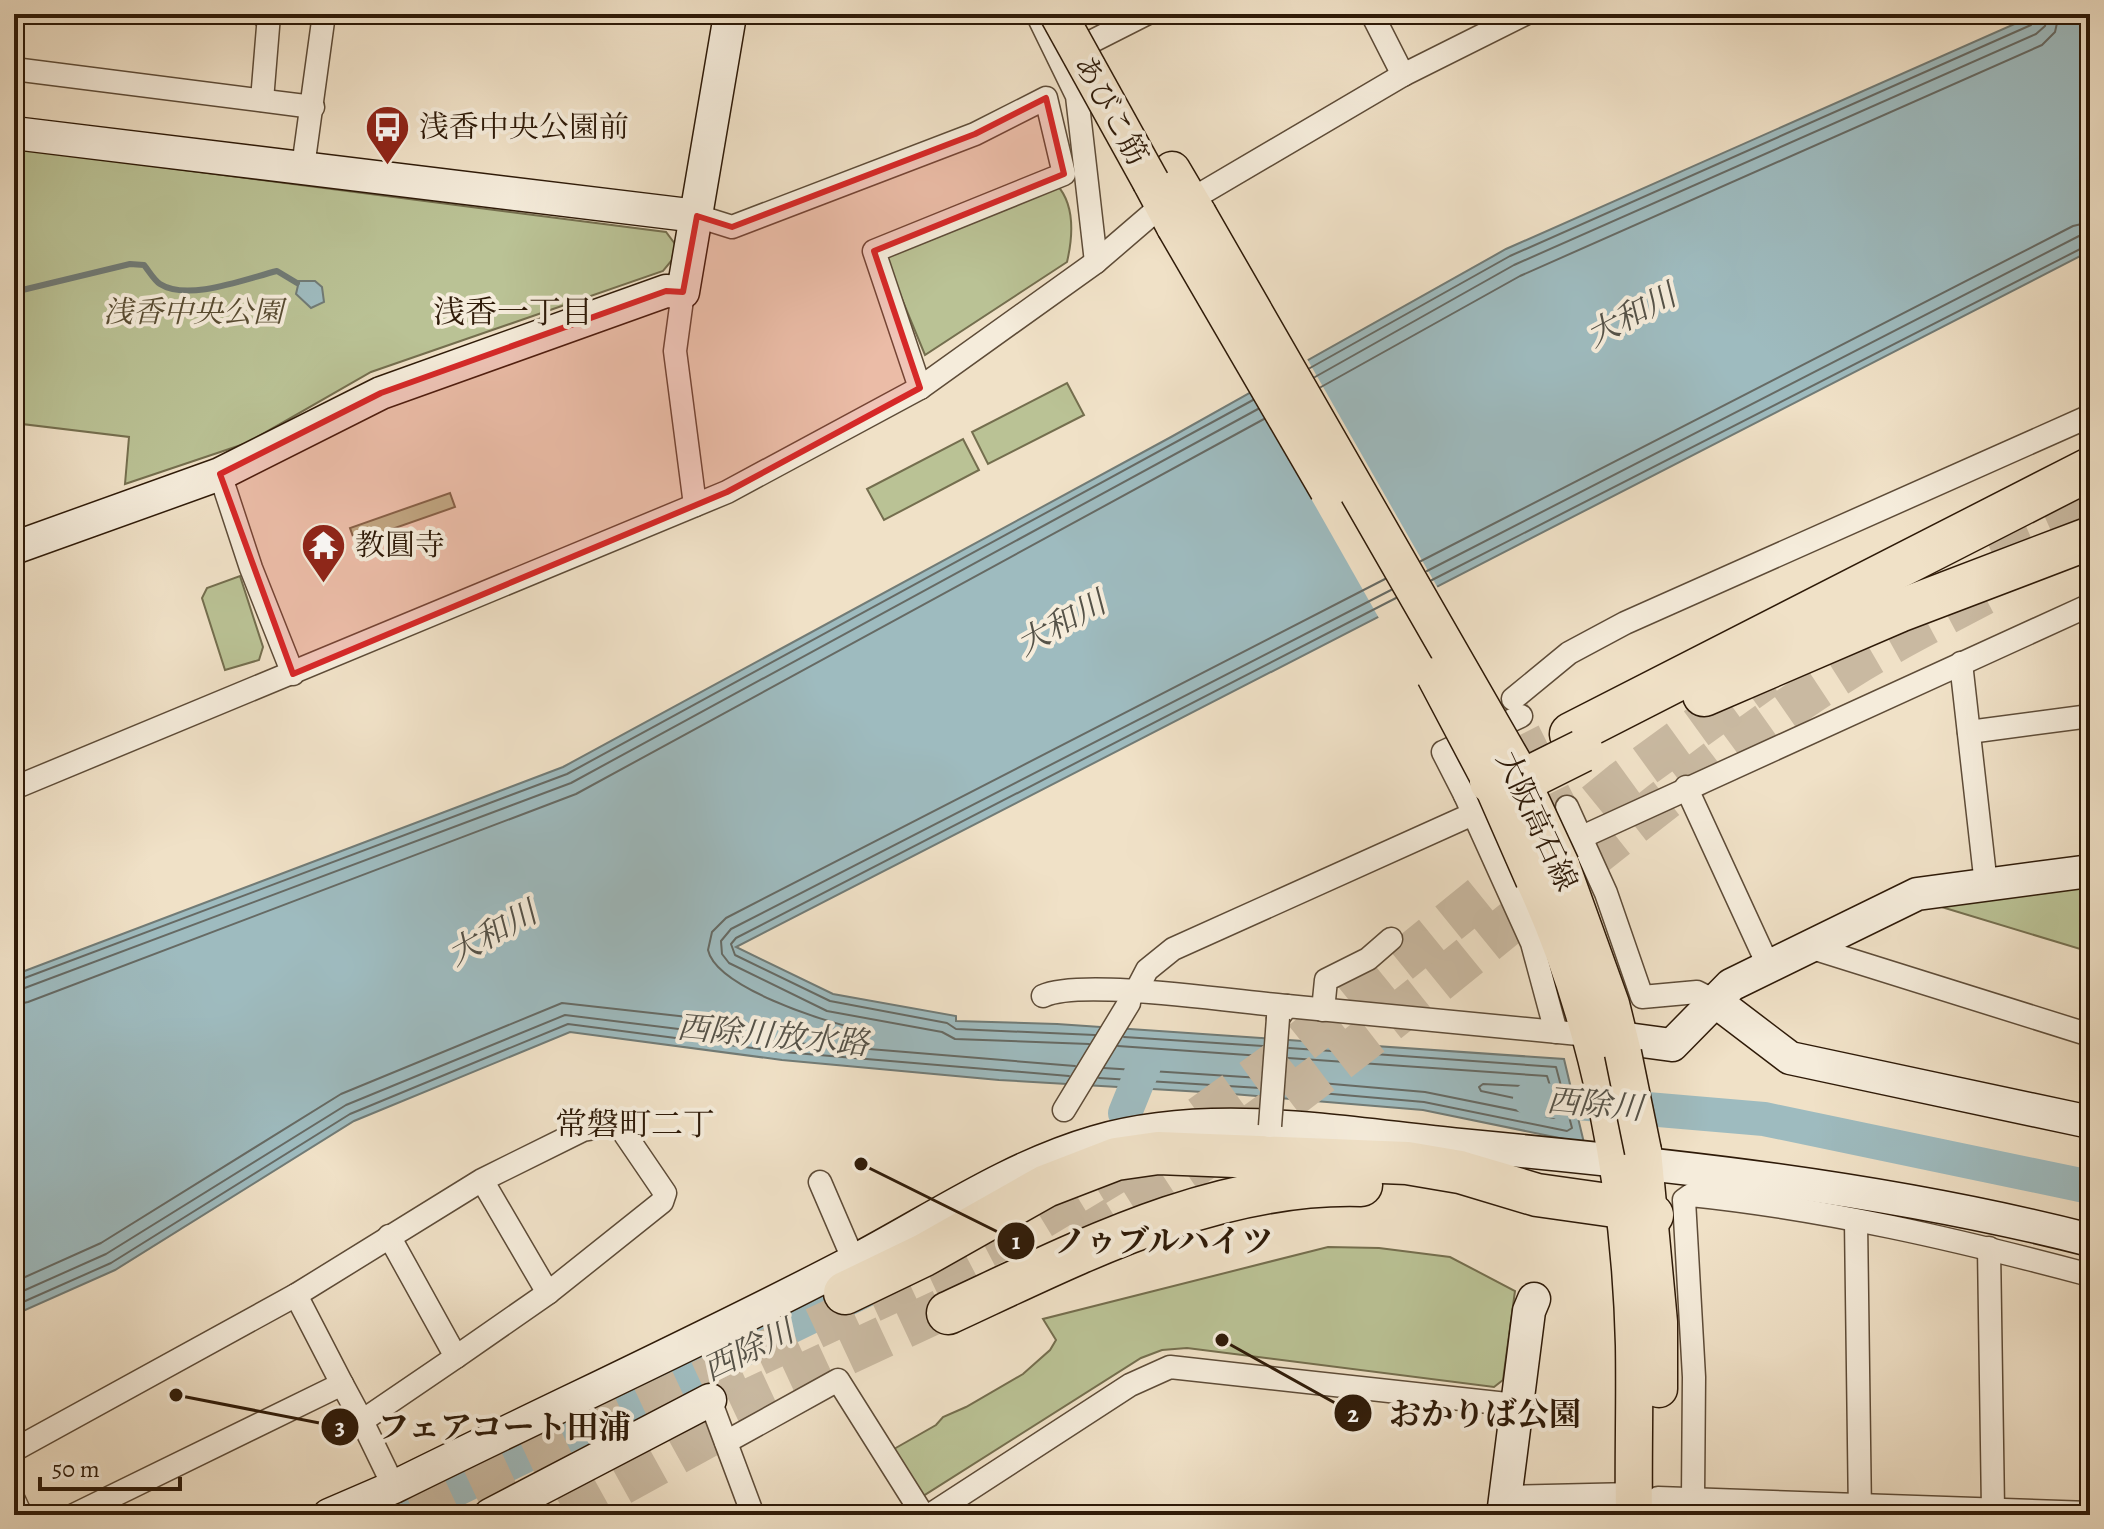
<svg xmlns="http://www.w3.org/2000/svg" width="2104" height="1529" viewBox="0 0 2104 1529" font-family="Alegreya,'Noto Serif JP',serif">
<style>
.green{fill:#bac295;stroke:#746e4e;stroke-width:2}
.water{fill:#9ebbbf;stroke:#717b76;stroke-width:2}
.pier{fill:#f0e1c7}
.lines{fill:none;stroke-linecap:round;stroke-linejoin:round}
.shore{stroke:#666a64;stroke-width:2}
.stream{stroke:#717b76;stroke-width:6}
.river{stroke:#9ebbbf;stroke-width:34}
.street-tunnel{stroke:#c9b9a1;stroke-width:22;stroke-dasharray:22 11;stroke-linecap:butt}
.highway-tunnel{stroke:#c9b9a1;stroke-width:42;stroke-dasharray:42 21;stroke-linecap:butt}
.street-casing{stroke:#5e4c38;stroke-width:25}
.secondary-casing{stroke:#2e1a08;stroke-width:35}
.primary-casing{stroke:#2e1a08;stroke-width:39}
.highway-casing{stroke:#2e1a08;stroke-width:45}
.street{stroke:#f5ecdb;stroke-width:22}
.secondary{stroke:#f5ecdb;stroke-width:32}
.primary{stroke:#f0e1c7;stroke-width:36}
.highway{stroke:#f0e1c7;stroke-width:42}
.street-bridge-casing{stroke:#5e4c38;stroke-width:25;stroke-linecap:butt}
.primary-bridge-casing{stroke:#2e1a08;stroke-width:39;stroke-linecap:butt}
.highway-bridge-casing{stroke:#2e1a08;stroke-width:45;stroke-linecap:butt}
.street-bridge{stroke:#f5ecdb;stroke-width:22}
.primary-bridge{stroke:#f0e1c7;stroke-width:36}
.highway-bridge{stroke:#f0e1c7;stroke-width:42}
.marked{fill:#d62828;fill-opacity:0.2;stroke:#d62828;stroke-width:6;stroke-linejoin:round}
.labels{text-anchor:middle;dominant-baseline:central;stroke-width:8;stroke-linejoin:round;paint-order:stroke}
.street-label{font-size:30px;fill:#2e1a08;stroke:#f5ecdb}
.poi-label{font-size:30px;fill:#2e1a08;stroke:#f5ecdb;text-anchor:start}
.park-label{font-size:30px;font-style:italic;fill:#584c32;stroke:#f5ecdb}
.neighbourhood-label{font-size:32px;fill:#2e1a08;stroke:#f5ecdb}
.water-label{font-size:32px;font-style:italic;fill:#555248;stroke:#f5ecdb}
.leader{fill:none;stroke:#2e1a08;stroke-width:3}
.callout-dot{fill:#2e1a08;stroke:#f5ecdb;stroke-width:3}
.mark-label{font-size:24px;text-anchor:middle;font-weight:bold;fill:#fff}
.callout-label{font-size:32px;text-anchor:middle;font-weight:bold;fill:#2e1a08;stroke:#f5ecdb;stroke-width:8;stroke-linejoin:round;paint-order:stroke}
</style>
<rect width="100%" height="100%" fill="#f0e1c7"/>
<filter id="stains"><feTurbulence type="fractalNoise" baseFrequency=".0025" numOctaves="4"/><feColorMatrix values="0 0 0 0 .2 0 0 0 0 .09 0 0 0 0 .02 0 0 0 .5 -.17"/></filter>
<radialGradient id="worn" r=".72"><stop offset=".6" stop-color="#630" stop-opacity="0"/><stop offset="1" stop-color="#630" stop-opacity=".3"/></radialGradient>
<!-- green -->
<g class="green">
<path d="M14,148l652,84 9,12 -3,16 -9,11 -292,101 -124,71 -122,41 4,-47 -115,-14z"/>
<path d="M1057,185c18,20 16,51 10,77l-142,93 -40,-97z"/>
<path d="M1067,383l17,32 -96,49 -16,-32z"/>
<path d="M963,439l16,31 -95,50 -17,-31z"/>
<path d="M450,493l5,14 -100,35 -5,-14z"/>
<path d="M240,576l23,71 -4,13 -34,10 -23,-72 5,-10z"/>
<path d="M2090,882v70l-155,-47z"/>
<path d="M1328,1247l51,1 71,9 65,34 -12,89 -9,7 -307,-39 -25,2 -21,8 -218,138 -29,-47 42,-24 7,-8 23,-10 57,-33 27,-24 6,-10 -13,-21z"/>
</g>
<!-- water -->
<g class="water">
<path d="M2037,14h53v237l-1354,696 97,47 123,22v5l101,3 507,35 20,84 -161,-33 -203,-17 -221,-13 -217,-20 -212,-28 -216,89 -239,149 -101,45v-340l549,-208 608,-330 335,-188z"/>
<path d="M299,281h16l7,6 2,15 -13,6 -15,-14z"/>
</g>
<!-- pier -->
<path class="pier" d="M1306,357l133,233 -59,30 -131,-231z"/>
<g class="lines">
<!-- shore -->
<g class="shore">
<path d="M1310,368l200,-112 521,-231 6,-11"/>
<path d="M1315,377l199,-112 522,-231 9,-8 2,-12"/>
<path d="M1321,387l199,-111 522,-231 13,-13 4,-18"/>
<path d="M1421,561l652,-335 17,-4"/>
<path d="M1427,571l652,-335 11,-2"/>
<path d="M1432,580l658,-336"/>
<path d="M14,982l553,-208 686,-374"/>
<path d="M14,992l557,-209 687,-374"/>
<path d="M14,1005l14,-3 548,-208 688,-375"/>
<path d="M1095,1035l-139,-6 -9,-6 -117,-22 -95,-46 -4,-11 5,-6 660,-340"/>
<path d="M1124,1037l139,9"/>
<path d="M1089,1044l-134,-5 -13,-7 -115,-21 -98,-48 -7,-9 -1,-13 10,-12 660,-339"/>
<path d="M1118,1046l144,10"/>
<path d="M1104,1068l157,10"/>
<path d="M1099,1078l161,10"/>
<path d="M1286,1080l139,12 129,26 5,-3 -12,-39 -259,-18"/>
<path d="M1483,1084l55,3 5,13 -5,3 -57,-12 -2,-4z"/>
<path d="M1286,1090l138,12 143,29 5,-3 -16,-61 -267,-19"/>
<path d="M14,1282l87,-39 240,-149 221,-91 297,33v-7c-35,-7 -143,-42 -151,-79l4,-18 14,-14 659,-339"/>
<path d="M14,1295l92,-41 240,-149 219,-90 219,27 291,24"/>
<path d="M14,1306l97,-43 239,-149 218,-90 215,28 286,24"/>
</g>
<!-- stream -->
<path class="stream" d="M14,292l116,-28 14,1c5,6 10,15 16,19 28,18 88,-6 117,-13l20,12"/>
<!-- river -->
<g class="river">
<path d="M1530,1099l234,20 326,68"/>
<path d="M1125,1113l19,-47"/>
<path d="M404,1515l466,-227"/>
</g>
<!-- street-tunnel -->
<path class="street-tunnel" d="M1514,701l53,106"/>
<!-- highway-tunnel -->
<g class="highway-tunnel">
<path d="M1987,542l103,-46"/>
<path d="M1079,1239c203,-118 377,-276 561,-420 66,-52 135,-104 206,-149 48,-30 99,-55 149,-82"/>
<path d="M675,1434l303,-141"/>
<path d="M415,1515l550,-257 73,-38 125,-76 119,-86 340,-276 145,-105"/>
<path d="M566,1515l150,-83"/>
</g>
<defs>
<g id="street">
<path d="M260,14l9,1 -7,85"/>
<path d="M1037,14l40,82 19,166"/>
<path d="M1372,14l31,61"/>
<path d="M1069,53l77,-39"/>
<path d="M14,69l299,38"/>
<path d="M303,167l21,-153"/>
<path d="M697,216l35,11 243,-93 71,-36 18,76 -190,77 46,137"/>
<path d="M683,292l-8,59 20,154"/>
<path d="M220,474l31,94 42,106"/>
<path d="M1961,663l25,222"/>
<path d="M1513,699l56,-46 56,-30 465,-207"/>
<path d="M1969,732l121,-16"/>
<path d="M1498,780l-33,15 67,148 24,89"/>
<path d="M1686,787l82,178"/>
<path d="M14,788l713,-296 193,-104 176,-126 57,-49 51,-21 199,-117 122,-61"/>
<path d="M1465,795l-22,-43 78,-36"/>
<path d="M1567,807l39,86 36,104 55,-5 18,9"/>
<path d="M1582,837l508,-232"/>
<path d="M1806,946l284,89"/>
<path d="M1135,993l12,-23 26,-21 302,-136"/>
<path d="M1043,996c38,-18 194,6 244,10"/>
<path d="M1323,1010l3,-30 42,-21 23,-20"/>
<path d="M1278,1018l9,-12 312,30"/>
<path d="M1064,1110l65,-107"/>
<path d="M820,1182l34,79"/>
<path d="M1856,1221l4,294"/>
<path d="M389,1236l67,121 -94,64 32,66"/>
<path d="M1989,1248l4,261"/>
<path d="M456,1357l92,-64"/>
<path d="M342,1384l20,37"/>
<path d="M710,1400l43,115"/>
<path d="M726,1442l112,-62 85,135"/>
<path d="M14,1450l282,-155 186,-115 101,-50 35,-6 47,69 -3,9 -114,91 -66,-113"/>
<path d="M1505,1497l129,-3"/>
<path d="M1693,1497l1,-120 -10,-177 7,-5c135,14 268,45 399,80"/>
<path d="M1658,1498l432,15"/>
<path d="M14,1500l7,15"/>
<path d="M74,1515l268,-131 -46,-89"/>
<path d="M930,1515l200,-130 40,-18 346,38"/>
</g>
<g id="secondary">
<path d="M14,133l683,83"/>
<path d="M14,548l206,-74 161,-81 285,-102 17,1 46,-271"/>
<path d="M1715,1001l75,57 300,64"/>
<path d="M1620,1038l52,7 59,-60 186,-91 173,-23"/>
<path d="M329,1515l65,-28c153,-76 309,-147 460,-226 78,-41 155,-94 241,-119 118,-34 245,-9 365,3 211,20 424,42 630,95"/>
<path d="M490,1515l220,-115"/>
<path d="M1503,1515l26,-204 5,-12"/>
</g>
<g id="primary">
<path d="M1172,170l26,44"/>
<path d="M1151,182l24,45"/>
<path d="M1561,865l50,139 12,49"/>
<path d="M1534,880c66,143 96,308 100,465 1,57 -1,113 0,170"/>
<path d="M1643,1151l16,171v67"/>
</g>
<g id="highway">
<path d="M1704,695l195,-84 189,-72"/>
<path d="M1571,734l519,-265"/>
<path d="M845,1293l79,-38 122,-69 70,-27 42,-6 249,10 53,9 77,23 85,12 30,8"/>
<path d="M948,1313c130,-60 266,-132 413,-128"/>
</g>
</defs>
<!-- street casing -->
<use href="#street" class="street-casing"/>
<!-- secondary casing -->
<use href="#secondary" class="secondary-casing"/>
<!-- primary casing -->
<use href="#primary" class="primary-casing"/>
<!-- highway casing -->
<use href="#highway" class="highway-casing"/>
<!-- street -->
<use href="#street" class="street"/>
<!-- secondary -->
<use href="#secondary" class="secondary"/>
<!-- primary -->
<use href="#primary" class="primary"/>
<!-- highway -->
<use href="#highway" class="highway"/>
<defs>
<path id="street-bridge" d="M1270,1126l8,-108"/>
<g id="primary-bridge">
<path d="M1058,14l93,168"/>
<path d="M1198,214l315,548 48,103"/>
<path d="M1175,227l153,263"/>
<path d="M1435,676l56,106 43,98"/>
<path d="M1623,1053l20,98"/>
</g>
<path id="highway-bridge" d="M1491,782l31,-1 60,-30"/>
</defs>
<!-- street-bridge casing -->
<use href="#street-bridge" class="street-bridge-casing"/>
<!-- primary-bridge casing -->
<use href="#primary-bridge" class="primary-bridge-casing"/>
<!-- highway-bridge casing -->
<use href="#highway-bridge" class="highway-bridge-casing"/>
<!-- street-bridge -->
<use href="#street-bridge" class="street-bridge"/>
<!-- primary-bridge -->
<use href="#primary-bridge" class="primary-bridge"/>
<!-- highway-bridge -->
<use href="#highway-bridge" class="highway-bridge"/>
</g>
<!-- marked area -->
<path class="marked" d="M1046,98l18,76 -190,77 46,137 -193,104 -434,182 -73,-200 161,-81 285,-102 17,1 14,-76 35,11 243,-93z"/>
<!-- icons -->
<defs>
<symbol id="bus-pin" viewBox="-11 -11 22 30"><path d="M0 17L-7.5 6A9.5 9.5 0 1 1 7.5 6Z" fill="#8f2418" stroke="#f5ecdb"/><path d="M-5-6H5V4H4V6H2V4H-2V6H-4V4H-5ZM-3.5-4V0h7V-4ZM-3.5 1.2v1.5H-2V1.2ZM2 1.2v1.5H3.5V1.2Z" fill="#fff"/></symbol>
<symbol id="temple-pin" viewBox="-11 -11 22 30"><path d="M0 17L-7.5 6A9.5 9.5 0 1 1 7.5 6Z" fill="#8f2418" stroke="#f5ecdb"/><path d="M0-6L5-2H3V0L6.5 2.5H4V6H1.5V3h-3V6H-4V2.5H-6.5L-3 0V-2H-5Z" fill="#fff"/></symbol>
</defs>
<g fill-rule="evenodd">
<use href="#bus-pin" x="362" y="102" width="51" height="69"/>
<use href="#temple-pin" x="298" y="520" width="51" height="69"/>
</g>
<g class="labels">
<!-- street labels -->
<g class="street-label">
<text transform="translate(1111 110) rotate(61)">あびこ筋</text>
<text transform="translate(1537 821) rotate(65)">大阪高石線</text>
</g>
<!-- poi labels -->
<g class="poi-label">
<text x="419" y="127">浅香中央公園前</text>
<text x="355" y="545">教圓寺</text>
</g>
<!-- park labels -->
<g class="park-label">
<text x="193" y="312">浅香中央公園</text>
</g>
<!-- neighbourhood labels -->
<g class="neighbourhood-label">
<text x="513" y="312">浅香一丁目</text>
<text x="635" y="1124">常磐町二丁</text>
</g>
<!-- water labels -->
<g class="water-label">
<text transform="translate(1631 315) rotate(-28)">大和川</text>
<text transform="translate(1061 623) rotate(-29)">大和川</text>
<text transform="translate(492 933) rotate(-29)">大和川</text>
<text transform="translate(773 1035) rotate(5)">西除川放水路</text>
<text transform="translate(1595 1104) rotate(5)">西除川</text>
<text transform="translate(748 1350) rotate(-26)">西除川</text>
</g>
</g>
<!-- callouts -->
<path class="leader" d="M861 1164L1016 1241M1222 1340L1353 1413M176 1395L340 1427"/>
<g class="callout-dot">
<circle cx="861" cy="1164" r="8"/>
<circle cx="1222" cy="1340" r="8"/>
<circle cx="176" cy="1395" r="8"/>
<circle cx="1016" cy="1241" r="20"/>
<circle cx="1353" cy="1413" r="20"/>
<circle cx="340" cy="1427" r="20"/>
</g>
<g class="mark-label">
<text x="1016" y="1249">1</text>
<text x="1353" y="1422">2</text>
<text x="340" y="1435">3</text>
</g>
<g class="callout-label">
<text x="1164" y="1252">ノゥブルハイツ</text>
<text x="1485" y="1425">おかりば公園</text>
<text x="504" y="1438">フェアコート田浦</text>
</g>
<!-- margin -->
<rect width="2104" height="1529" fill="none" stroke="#f0e1c7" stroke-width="48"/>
<rect x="16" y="16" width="2072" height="1497" fill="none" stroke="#2e1a08" stroke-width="4"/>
<rect x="24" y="24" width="2056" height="1481" fill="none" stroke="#2e1a08" stroke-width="2"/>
<!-- scale -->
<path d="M40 1477v12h140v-12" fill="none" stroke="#2e1a08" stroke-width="4"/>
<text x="52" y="1477" font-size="24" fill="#2e1a08" stroke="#f5ecdb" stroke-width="6" paint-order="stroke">50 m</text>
<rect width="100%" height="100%" filter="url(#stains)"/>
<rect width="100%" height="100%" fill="url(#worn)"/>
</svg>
